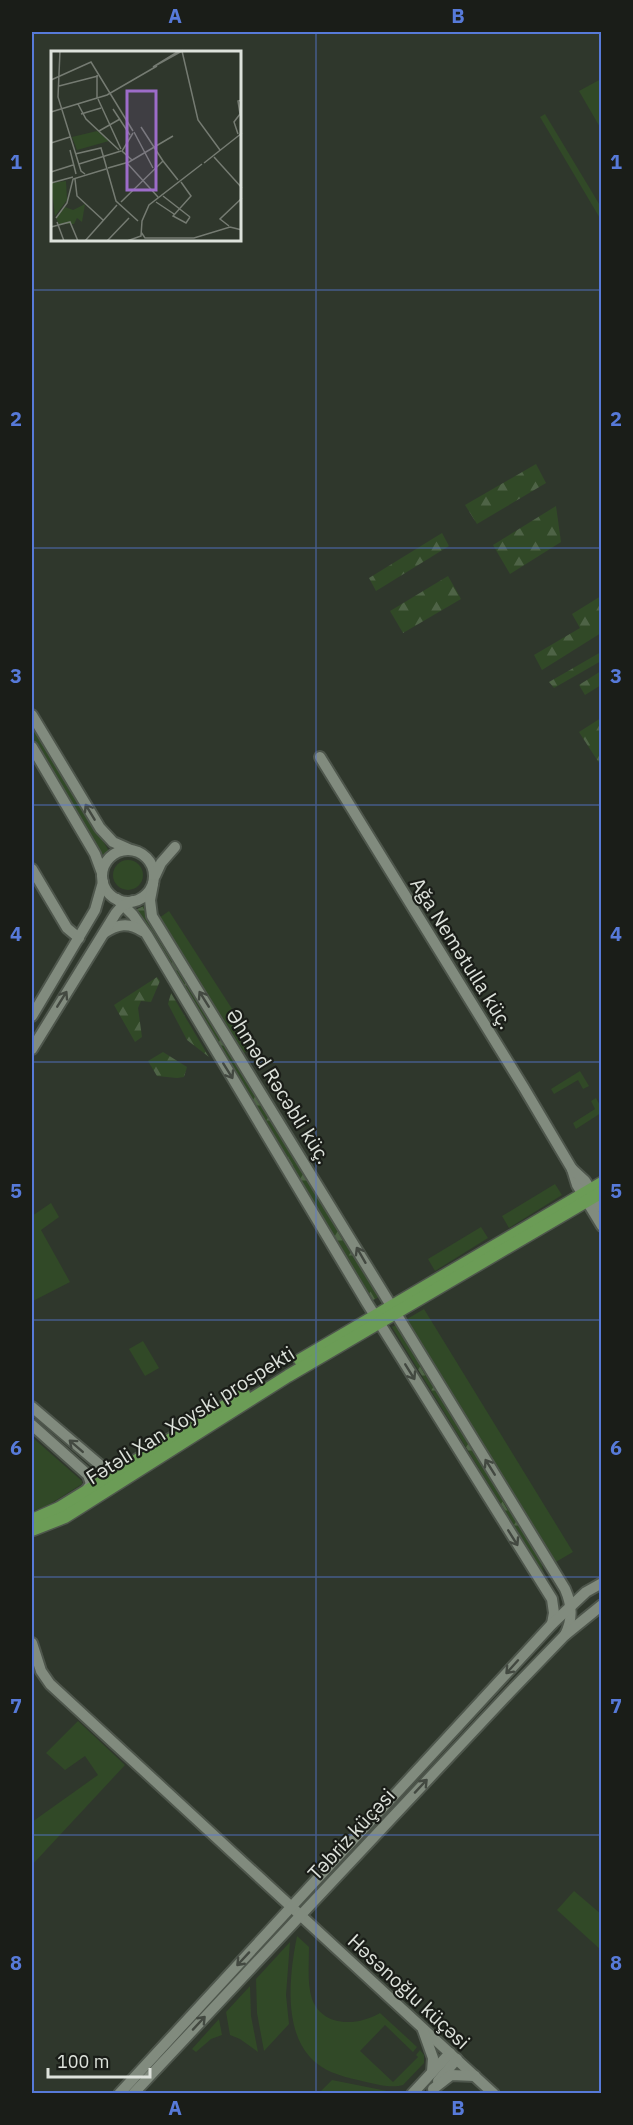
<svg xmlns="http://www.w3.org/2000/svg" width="633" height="2125" viewBox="0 0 633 2125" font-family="'IBM Plex Sans',sans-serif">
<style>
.green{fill:#314927}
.forest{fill:url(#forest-firs)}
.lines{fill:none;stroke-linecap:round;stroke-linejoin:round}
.secondary-casing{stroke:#4e564c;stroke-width:14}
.primary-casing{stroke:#4e564c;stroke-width:15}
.secondary{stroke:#818b7e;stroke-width:10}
.primary{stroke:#6b9c56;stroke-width:12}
.oneway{stroke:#434941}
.grid{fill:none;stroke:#577ad9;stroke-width:1.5;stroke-opacity:0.55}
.labels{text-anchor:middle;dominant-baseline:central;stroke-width:4.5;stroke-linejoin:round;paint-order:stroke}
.street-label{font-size:20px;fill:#dde2db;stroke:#1a1d18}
.inset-road{fill:none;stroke:#757b72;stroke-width:1.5}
.view{fill:#9d6cc9;fill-opacity:0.15;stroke:#9d6cc9;stroke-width:3}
.inset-edge{fill:none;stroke:#dde2db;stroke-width:3}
.neatline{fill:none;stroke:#577ad9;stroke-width:2}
.grid-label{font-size:20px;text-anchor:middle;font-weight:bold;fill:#577ad9}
</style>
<defs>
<pattern id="forest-firs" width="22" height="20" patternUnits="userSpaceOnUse" patternTransform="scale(1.5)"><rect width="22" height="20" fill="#314927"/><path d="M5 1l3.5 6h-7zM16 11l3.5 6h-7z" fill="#4e6346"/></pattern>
</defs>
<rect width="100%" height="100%" fill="#2f372c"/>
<!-- green -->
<g class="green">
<path d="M601,79v50l-22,-38z"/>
<path d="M545,114l56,93v13l-61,-103z"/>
<path d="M32,722l77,129 -6,4 -71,-119z"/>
<circle cx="128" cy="875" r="15"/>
<path d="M169,911l87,135 -14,8 -83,-136z"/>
<path d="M580,1071l9,15 -6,3 -5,-9 -24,14 -3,-5z"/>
<path d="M596,1098l5,9v6l-25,16 -3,-6 22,-14 -4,-8z"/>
<path d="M555,1184l7,11 -53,33 -7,-12z"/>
<path d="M51,1203l8,14 -18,13 29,52 -37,19 -1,-3v-82z"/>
<path d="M481,1227l7,11 -53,33 -7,-12z"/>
<path d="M424,1309l149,243 -19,11 -147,-244z"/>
<path d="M143,1341l16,27 -14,8 -16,-27z"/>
<path d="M32,1437l50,44v3l-35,22 -15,5z"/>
<path d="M78,1721l47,44 -93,100v-43l66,-47 -13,-19 -20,14 -19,-17z"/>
<path d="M574,1891l27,23v36l-44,-40z"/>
<path d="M297,1936l12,11c0,17 -2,36 3,52 11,29 46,27 68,14l37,34 -4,5 -28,-27 -25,26 33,31 25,-25 -2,-2 4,-5 4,5v8l-21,22c-12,4 -32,-2 -45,-5 -18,-4 -36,-9 -49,-24 -26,-30 -19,-84 -12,-120z"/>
<path d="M290,1942l-4,53 3,29 -25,27 -7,-38 -1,-34z"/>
<path d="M250,1986l1,30 7,36 -18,-13 -10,-4 -4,-23z"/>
<path d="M219,2019l3,16 -11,4 -15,13 -4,-3z"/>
<path d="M332,2080l65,13h-78z"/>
</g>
<!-- forest -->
<g class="forest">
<path d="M536,464l10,19 -69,41 -12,-19z"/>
<path d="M556,506l5,36 -51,32 -17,-29z"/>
<path d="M442,533l7,13 -73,45 -7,-13z"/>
<path d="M448,576l13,23 -58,34 -13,-22z"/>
<path d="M601,596v37l-59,37 -8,-15 46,-27 -8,-14z"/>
<path d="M601,652v9l-47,27 -5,-6z"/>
<path d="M601,671v14l-16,10 -6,-10z"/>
<path d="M601,718v48l-22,-34z"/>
<path d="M144,906l2,10 233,381 -6,3 -238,-390z"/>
<path d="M157,977l3,4 -9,21 -10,-1 -3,7 4,29 -7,5 -21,-37z"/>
<path d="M171,993l38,64 -22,-17 -19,-36z"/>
<path d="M163,1052l24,15 -3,10 -7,1 -20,-2 -9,-15z"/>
<path d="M396,1325l144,234 4,15 -152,-247z"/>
</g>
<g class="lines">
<defs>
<g id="secondary">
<path d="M32,715l68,113 13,14 18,8"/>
<path d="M32,747l63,107 7,19"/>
<path d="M320,757l204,331 48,81 5,16 25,41"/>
<circle cx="128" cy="876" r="26"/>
<path d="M32,869l35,59 12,10"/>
<path d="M155,876l6,-13 14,-16"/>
<path d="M153,884l-3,16 2,16c139,223 276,448 413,673 7,16 8,30 0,46"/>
<path d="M117,899l16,16 14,20 220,368 185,296 2,14 -2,11"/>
<path d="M104,933c13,-9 25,-11 38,-2"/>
<path d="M32,1016l63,-106 8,-28"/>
<path d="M32,1049l84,-136 6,-7 11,-5"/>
<path d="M572,1169l13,12 17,27"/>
<path d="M32,1407l68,58 13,3 11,-2"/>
<path d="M32,1425l56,50 3,9 -6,8"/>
<path d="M32,1643l9,28 9,13 444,410"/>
<path d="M423,2030l10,28 -1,14"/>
<path d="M438,2081l19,-22"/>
<path d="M433,2089l18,-14 24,1"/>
<path d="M119,2094l433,-470 34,-32 16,-9"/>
<path d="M133,2094l377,-402 55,-57 37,-30"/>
<path d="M412,2094l38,-41"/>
</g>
<g id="primary">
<path d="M300,1360l302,-177"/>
<path d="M32,1520l27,-12 185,-114"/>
<path d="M32,1530l33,-13 223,-141 314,-184"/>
</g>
</defs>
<!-- secondary casing -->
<use href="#secondary" class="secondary-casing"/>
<!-- primary casing -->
<use href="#primary" class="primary-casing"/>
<!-- secondary -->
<use href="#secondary" class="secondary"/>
<!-- primary -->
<use href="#primary" class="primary"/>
</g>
<!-- one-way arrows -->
<defs><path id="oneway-shaft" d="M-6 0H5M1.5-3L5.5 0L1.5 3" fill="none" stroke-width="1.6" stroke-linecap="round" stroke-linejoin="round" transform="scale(1.5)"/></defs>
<g class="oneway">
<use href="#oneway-shaft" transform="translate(90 812) rotate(-121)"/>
<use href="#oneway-shaft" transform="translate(62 999) rotate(-58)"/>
<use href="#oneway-shaft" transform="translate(204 999) rotate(-122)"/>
<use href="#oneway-shaft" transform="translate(228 1071) rotate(58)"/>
<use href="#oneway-shaft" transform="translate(361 1255) rotate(-120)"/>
<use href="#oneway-shaft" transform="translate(410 1372) rotate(58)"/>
<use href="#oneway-shaft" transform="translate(76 1446) rotate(-139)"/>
<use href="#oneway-shaft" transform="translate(490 1467) rotate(-122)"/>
<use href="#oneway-shaft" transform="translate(513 1538) rotate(58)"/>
<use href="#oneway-shaft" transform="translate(512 1667) rotate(132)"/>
<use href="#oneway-shaft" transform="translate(421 1786) rotate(-47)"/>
<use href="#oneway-shaft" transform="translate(243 1959) rotate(133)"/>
<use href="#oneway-shaft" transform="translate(199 2023) rotate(-47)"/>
</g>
<!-- grid -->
<path class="grid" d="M316,32v2062M32,290h570M32,548h570M32,805h570M32,1062h570M32,1320h570M32,1577h570M32,1835h570"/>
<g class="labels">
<!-- street labels -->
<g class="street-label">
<text transform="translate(462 953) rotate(58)">Ağa Nemətulla küç.</text>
<text transform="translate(279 1086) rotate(58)">Əhməd Rəcəbli küç.</text>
<text transform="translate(190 1415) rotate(-32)">Fətəli Xan Xoyski prospekti</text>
<text transform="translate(351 1834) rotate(-47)">Təbriz küçəsi</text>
<text transform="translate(409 1991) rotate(43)">Həsənoğlu küçəsi</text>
</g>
</g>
<!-- overview -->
<g transform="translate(51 51)">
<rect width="190" height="190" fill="#2f372c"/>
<path d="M46,80l12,10 -32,9 -5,-13zM15,130l1,19 -12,16 -4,-33zM34,153l-3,18 -5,-4 -3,6h-15l-3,-6 9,-11 8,3z" fill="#314927"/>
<path class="inset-road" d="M9,0l-2,46 23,74 4,3M128,0l-26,16 29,-16 16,69 22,30M46,24v23M0,29l40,-18 42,69M8,35l39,-10M47,48l23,50M27,53l8,15 33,31M62,58l17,26M0,61l56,-17 50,-29M30,63l20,-6M48,80l21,-12M83,81l19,36M187,83l-4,-12 6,-8 -2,-13 4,-1M0,92l19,-6M19,99l6,24M24,103l26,-6 15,53 22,20M163,106l28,31M81,109l-10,-9 11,-18M112,110l15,19M76,112l31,34M153,112l38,-30M28,113l42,-13M57,117l21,-6 44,-26M0,121l22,-7M24,128l2,17 26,24M130,131l10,14 -18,20 13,7 4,-6M0,132l22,-6M112,145l27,21M70,151l42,-41 -22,-34M105,151l18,12M5,167l11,-15 6,-24 33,-10M6,171l7,19M178,175l-9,-7 22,-21M0,176l19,-5 8,19M90,181l4,6h49l36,-11 12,3M34,190l32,-36M56,190l22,-23M76,190l14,-5 1,-15 7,-16 53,-41"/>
<path class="view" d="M76,40h29v99h-29z"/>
<rect width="190" height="190" class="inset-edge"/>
</g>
<!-- border -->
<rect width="633" height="2125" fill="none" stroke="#1a1d18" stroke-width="66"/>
<!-- scale -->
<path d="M48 2068v9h102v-9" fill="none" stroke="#dde2db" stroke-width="3"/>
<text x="57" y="2068" font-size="18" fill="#dde2db" stroke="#1a1d18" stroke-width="4.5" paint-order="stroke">100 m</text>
<rect x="33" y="33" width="567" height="2059" class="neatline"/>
<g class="grid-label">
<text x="175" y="23">A</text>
<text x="458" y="23">B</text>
<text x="16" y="169">1</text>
<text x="616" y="169">1</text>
<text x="16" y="426">2</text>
<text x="616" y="426">2</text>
<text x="16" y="683">3</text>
<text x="616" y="683">3</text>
<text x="16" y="941">4</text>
<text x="616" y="941">4</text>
<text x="16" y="1198">5</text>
<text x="616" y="1198">5</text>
<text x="16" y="1455">6</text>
<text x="616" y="1455">6</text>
<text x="16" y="1713">7</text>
<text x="616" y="1713">7</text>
<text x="16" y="1970">8</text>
<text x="616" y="1970">8</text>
<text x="175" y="2115">A</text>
<text x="458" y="2115">B</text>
</g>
</svg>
